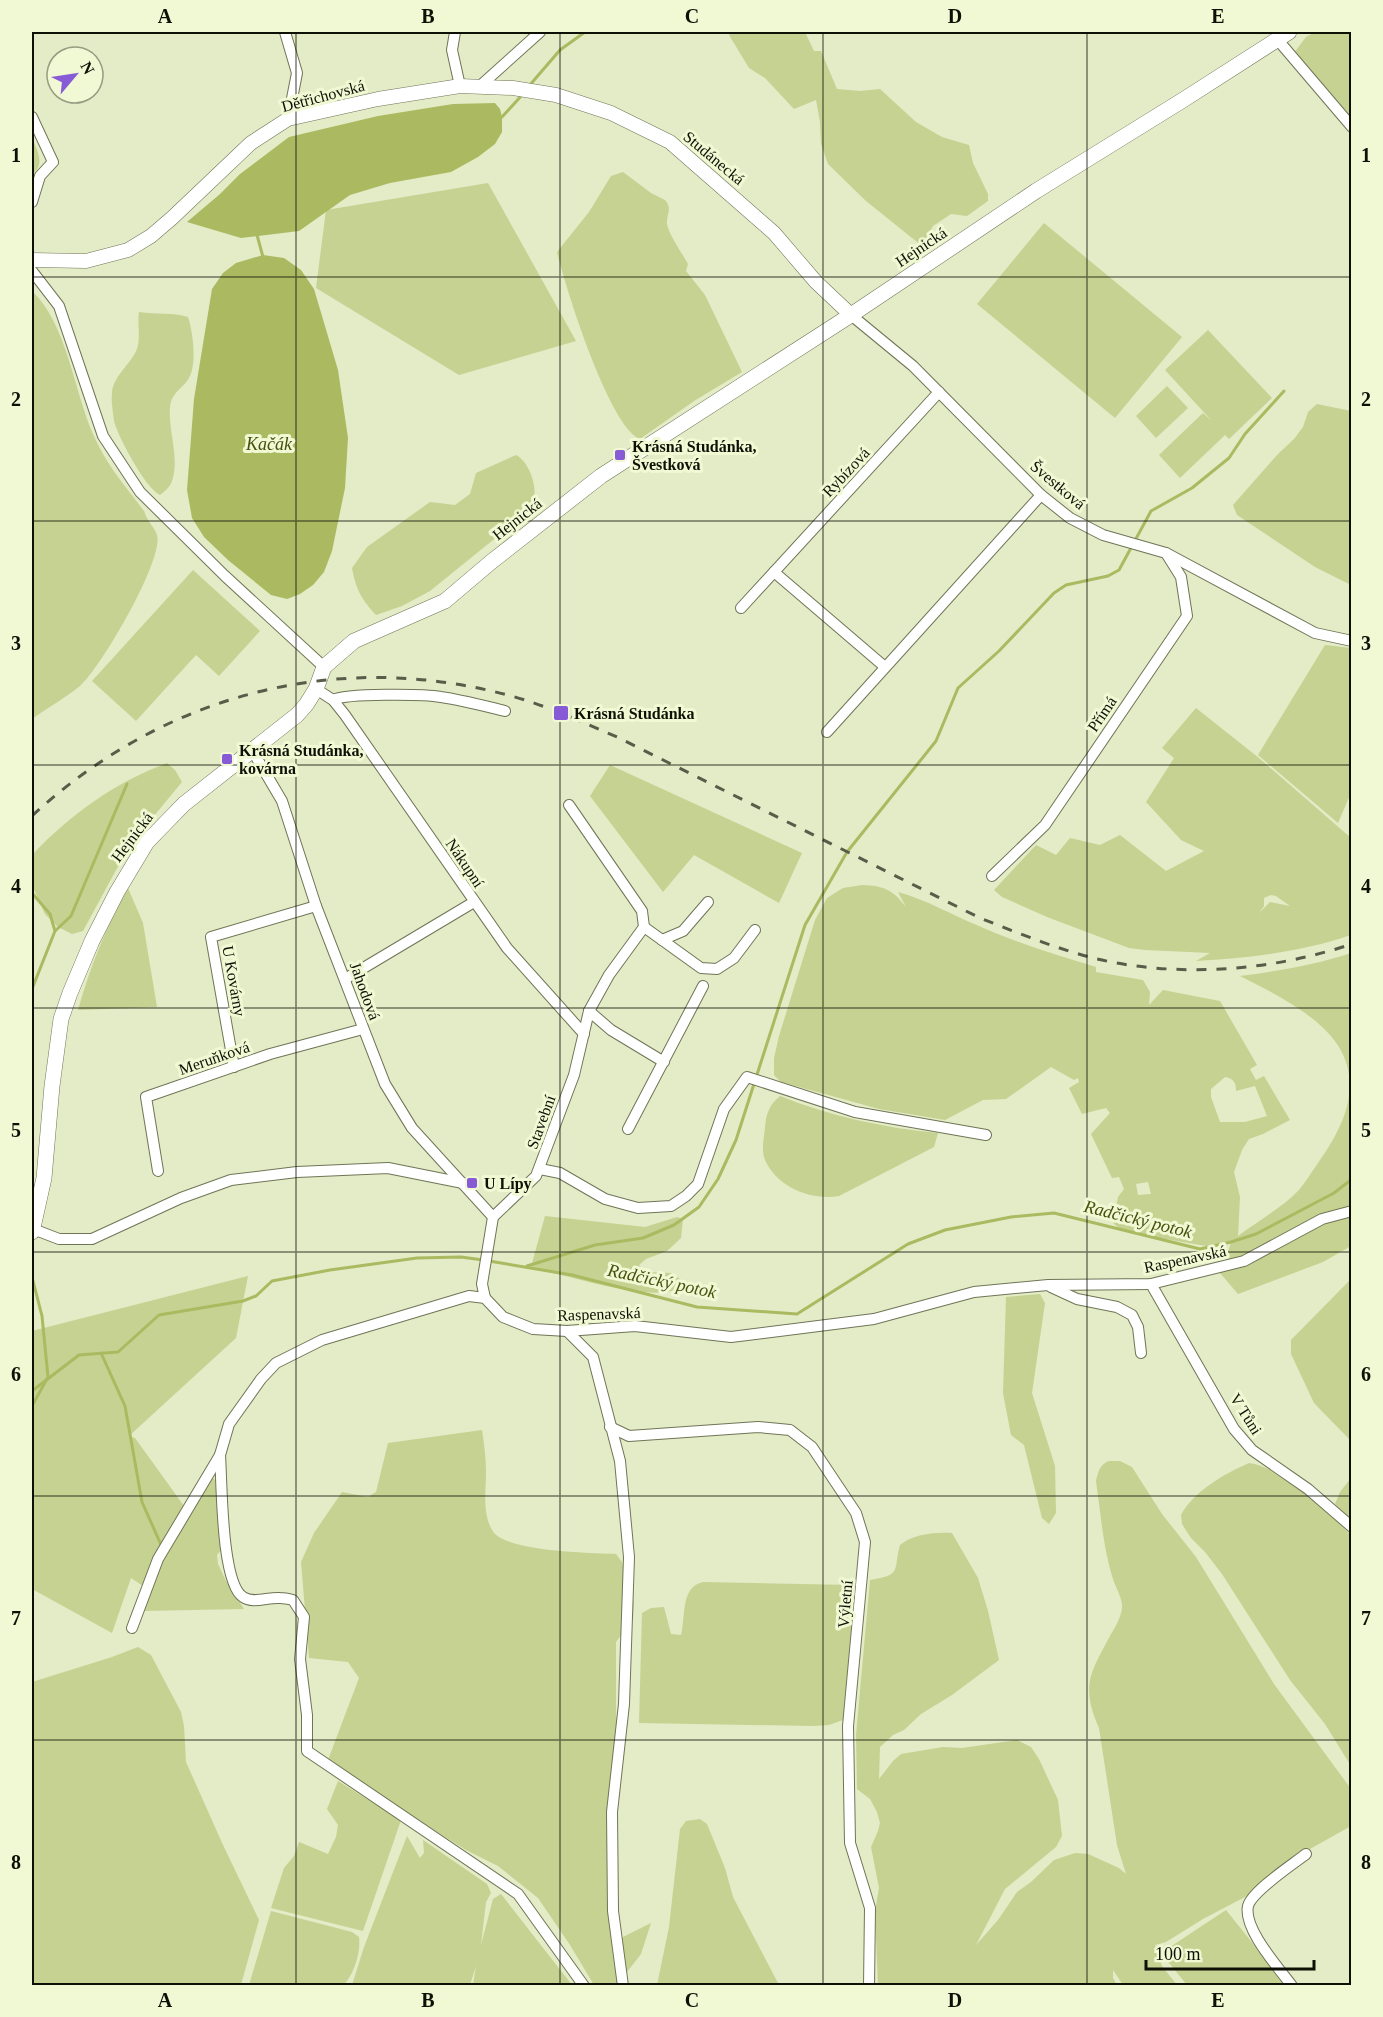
<svg xmlns="http://www.w3.org/2000/svg" width="1383" height="2017" viewBox="0 0 1383 2017" font-family="'Times New Roman',serif">
<style>
.green{fill:#c6d291;fill-rule:evenodd}
.water{fill:#abba61}
.lines{fill:none;stroke-linecap:round;stroke-linejoin:round}
.stream{stroke:#abba61;stroke-width:3}
.minor-casing{stroke:#6f7556;stroke-width:12}
.tertiary-casing{stroke:#6f7556;stroke-width:15}
.secondary-casing{stroke:#6f7556;stroke-width:16}
.minor{stroke:#fff;stroke-width:10}
.tertiary{stroke:#fff;stroke-width:14}
.secondary{stroke:#fff;stroke-width:15}
.rail{stroke:#585c48;stroke-width:3;stroke-dasharray:10 10;stroke-linecap:butt}
.grid{fill:none;stroke:#0e1005;stroke-width:1.5;stroke-opacity:0.55}
.poi-dot{fill:#875bd5;stroke:#f0f8d4;stroke-width:2}
.labels{text-anchor:middle;dominant-baseline:central;stroke-width:6;stroke-linejoin:round;paint-order:stroke}
.street-label{font-size:16px;fill:#0e1005;stroke:#f0f8d4}
.poi-label{font-size:16px;font-weight:bold;fill:#0e1005;stroke:#f0f8d4;text-anchor:start}
.water-label{font-size:18px;font-style:italic;fill:#48500e;stroke:#f0f8d4}
.neatline{fill:none;stroke:#0e1005;stroke-width:2}
.grid-label{font-size:20px;text-anchor:middle;font-weight:bold;fill:#0e1005}
</style>
<rect width="100%" height="100%" fill="#e3ebc7"/>
<!-- green -->
<g class="green">
<path d="M731,32h74l9,19h7l16,38 23,2 20,-2 36,33 26,15 27,8 4,18 15,31v7l-21,15 -16,-2 -18,12 -11,20 -56,-45 -38,-37 -7,-20 -1,-22 -4,-22 -22,9 -29,-31 -16,-10 -20,-33z"/>
<path d="M1315,32h36v85l-25,-26 -32,-38 12,-16z"/>
<path d="M32,138c5,12 14,27 0,36z"/>
<path d="M623,172l28,21 14,7c8,9 1,14 2,24 2,11 15,29 21,40l-2,7 19,24 37,77 -48,29 -54,38c-31,-12 -75,-153 -83,-187l32,-40 22,-36z"/>
<path d="M488,183l88,158 -117,34 -143,-87 10,-78z"/>
<path d="M1044,223l138,114 -67,81 -138,-114z"/>
<path d="M32,291c35,33 42,100 61,143 14,32 31,50 51,77 3,10 11,17 13,24 7,25 -56,132 -76,150 -15,13 -33,22 -49,34z"/>
<path d="M139,312c16,3 34,0 49,5 5,15 10,51 -1,64 -7,9 -16,13 -17,26 -2,24 10,51 2,74 -2,6 -7,10 -12,14 -14,-6 -42,-58 -46,-74 -1,-9 -3,-20 -2,-28 1,-17 19,-29 25,-44 4,-12 0,-25 2,-37z"/>
<path d="M1208,330l64,68 -43,41 -4,-4 -45,43 -21,-23 44,-42 9,8 -47,-51z"/>
<path d="M1167,386l21,22 -32,30 -20,-22z"/>
<path d="M1317,404l34,7v174l-36,-18 -78,-52 -4,-10 45,-51 16,-15 9,-12 5,-15z"/>
<path d="M516,455c12,6 21,29 18,42 -1,6 -6,12 -9,17l-95,77 -28,15 -26,9c-15,-16 -20,-26 -24,-47l15,-21 63,-45 25,3 15,-11 6,-21z"/>
<path d="M193,570l67,61 -41,45 -23,-21 -60,66 -44,-40z"/>
<path d="M1325,645l26,3v145l-13,30 -80,-68z"/>
<path d="M1196,708l63,50 92,80v97c-50,17 -102,23 -155,26l14,-8 -65,-3 -16,-2 -82,-31 -45,-20 -8,-7 42,-45 20,10 14,-17 30,7 20,-10 46,36 38,-20 -23,-11 -35,-38 28,-44 -12,-10zM1271,895l5,1 14,10 -20,-4 -11,11 5,-7v-8z"/>
<path d="M167,763l8,7 7,12 -53,64 -46,85 -11,3 -14,-7 -13,-13 -13,-29v-30c39,-41 82,-72 135,-92z"/>
<path d="M610,765l192,88 -23,50 -85,-48 -31,37 -73,-96z"/>
<path d="M862,885c22,1 30,4 44,22l-8,-15c29,8 54,23 81,34 38,17 77,29 117,41v5l47,8 7,12 -1,13 14,-15 57,11 37,64 -7,4 6,11 8,-4 26,44 -27,14 -14,5 -7,11 -8,22 6,25 -2,39c18,-13 44,-29 59,-44 7,-7 13,-18 19,-26 26,-36 49,-80 21,-122 -20,-30 -67,-53 -97,-68 38,-5 75,-11 111,-23v293l-28,16 -85,32 -18,-21 11,-30 -25,3 -76,-13 -10,-4 -7,-6 5,-26 6,-8 -5,-12 -7,1 -21,-44 19,-21 -4,-5 -24,6 -13,-26 10,-6 -1,-4 -4,2 -23,-13 -45,32 -23,1 -38,20 -66,-11 -98,-27 -7,-7v-17l5,-22 36,-116 12,-22 16,-10zM1225,1077c9,2 11,5 11,14l19,-5 12,30 -22,6h-25l-9,-25v-8zM1148,1182l3,12 -13,1 -2,-11z"/>
<path d="M128,888l15,35 14,84 -79,3c12,-43 28,-83 50,-122z"/>
<path d="M780,1096c50,20 104,32 158,37l-4,14 -95,49c-28,5 -62,-9 -74,-36 -4,-10 -1,-22 0,-32 1,-14 4,-23 15,-32z"/>
<path d="M545,1216l100,11 32,-10 6,2 -2,19 -14,13 -21,8 -7,6 6,7 26,1 9,6 -3,10c-26,14 -116,-15 -146,-22z"/>
<path d="M248,1276l-12,62 -107,98 6,2 49,68 -41,80 -12,-8 -19,55 -80,-44v-258z"/>
<path d="M1351,1279v162l-37,-38 -23,-49v-14z"/>
<path d="M1040,1294l5,9 -13,90 23,73 1,47 -7,11 -7,-6 -18,-73 -13,-10 -8,-42 3,-96z"/>
<path d="M482,1430c2,14 4,28 4,42 0,19 -4,40 6,58 11,22 100,23 124,24l6,8 5,23 7,17 -1,17 -17,23v72l4,42 -4,71 3,112 32,-16 -10,31 -14,18 -2,13h-31l-24,-40 -32,-47 -40,-32 -32,-16 -48,-30 -90,-60 31,-82 -11,-16 -39,-4 -8,-96 13,-29 28,-41 26,5 8,-5 12,-49z"/>
<path d="M1109,1461h11l12,6 30,47 34,43 78,127 77,105v37l-50,28 -56,43 -42,22 -37,23 -11,3 7,21 15,19h-54l-10,-15v8l4,7h-239l-3,-73 4,-24 -8,-41 7,-16 2,-8 -3,-11 -7,-13 -13,-10 -1,-54 14,-155c33,-5 23,-10 30,-35 13,-11 36,-13 52,-12l26,45 10,33 11,49 -47,35 -31,19 -17,16 -11,5 -13,12 -1,32 14,-18 8,-7 42,-7 19,1 55,-8 14,7 8,12 19,41 4,36 -6,11 -51,42 -29,56 22,-25 19,-28 14,-10 23,-22 21,-7 13,1 31,14 7,6 -9,-29 -18,-117c-19,-43 -8,-56 12,-94 5,-8 10,-17 11,-26 1,-8 -5,-18 -8,-26 -11,-33 -13,-67 -18,-101 2,-9 4,-17 13,-20z"/>
<path d="M1249,1463c33,4 79,49 102,72v231l-26,-42 -35,-44 -68,-106 -17,-22 -14,-14 -9,-14 -1,-9c13,-24 43,-41 68,-52z"/>
<path d="M212,1478l6,3 3,69 -4,5 1,9 8,17 18,28 -102,2 22,-54z"/>
<path d="M1351,1478v42l-16,-16 5,-12z"/>
<path d="M703,1582l149,3 3,3 -1,9 -11,123 -14,5 -16,1 -174,-3 3,-110 9,-5 13,-1 7,27 10,1c5,-18 -1,-48 22,-53z"/>
<path d="M138,1647l13,8 30,57 3,14 2,36 37,83 36,75 -18,65h-209v-303l80,-25z"/>
<path d="M338,1781l63,39 -38,111 -92,-23 13,-40 10,-12 5,-14 29,12 8,-17 2,-12 -11,-16z"/>
<path d="M700,1819l7,5 18,44 8,29 46,88h-122l12,-58 11,-98 6,-8z"/>
<path d="M407,1836l13,22 4,-5 -1,-13 64,44 4,9 -5,9 -5,43 12,-46 8,-5 71,91h-99l3,-19 -6,19h-118l12,-38z"/>
<path d="M1226,1910l60,75h-99l-26,-32z"/>
<path d="M271,1911l81,21 7,5c2,16 -5,36 -15,48h-95z"/>
</g>
<!-- water -->
<g class="water">
<path d="M495,103l5,6 2,8v15l-7,12 -17,13 -27,15 -61,11 -40,12 -51,36 -58,7 -54,-16 33,-28 20,-20 49,-37 89,-21 75,-12z"/>
<path d="M263,255l21,3 17,12 13,19 24,81 10,68 -3,50 -13,63 -8,21 -11,13 -13,9 -13,5 -16,-4 -43,-35 -24,-23 -12,-19 -5,-28 7,-91 18,-110 11,-16 13,-10z"/>
</g>
<g class="lines">
<!-- stream -->
<g class="stream">
<path d="M529,86l31,-36 25,-18"/>
<path d="M498,119l4,-2 21,-23"/>
<path d="M257,235l6,22"/>
<path d="M32,893l18,21 5,17"/>
<path d="M32,989l23,-58 16,-15 56,-132"/>
<path d="M489,1261l83,14 125,32 100,7 111,-70 37,-14 66,-13 43,-4 146,36 31,-7 25,-8 78,-41 18,-14"/>
<path d="M527,1266l68,-21 48,-7 31,-13 25,-18 19,-28 18,-39 69,-215 42,-73 89,-111 22,-53 41,-37 55,-58 12,-8 42,-9 11,-6 32,-59 41,-23 37,-30 16,-24 39,-43"/>
<path d="M32,1277l10,39 6,61 -16,29"/>
<path d="M101,1353l24,53 17,96 20,45"/>
<path d="M32,1391l47,-36 39,-3 41,-37 84,-14 13,-5 16,-15 58,-11 87,-12 44,-1 22,3"/>
</g>
<defs>
<g id="minor">
<path d="M285,32l12,41 -9,46"/>
<path d="M455,32l-3,18 8,36"/>
<path d="M1277,39l75,88"/>
<path d="M480,86l60,-54"/>
<path d="M32,117l21,45 -13,14 -8,26"/>
<path d="M32,271l27,35 44,130 37,56 85,84 99,91"/>
<path d="M851,315l62,51 128,129 29,23 33,17 63,18 149,80 37,8"/>
<path d="M774,572l111,95"/>
<path d="M741,608l198,-216"/>
<path d="M316,689l17,11 12,15 162,233 77,86"/>
<path d="M333,700c13,-7 91,-6 108,-3 21,3 43,9 64,14"/>
<path d="M827,732l214,-237"/>
<path d="M252,750l30,51 34,105 69,178 27,44 81,89"/>
<path d="M992,876l53,-51 142,-209 -6,-39 -15,-24"/>
<path d="M644,927l57,41 16,1 17,-11 21,-28"/>
<path d="M662,940l21,-9 25,-29"/>
<path d="M345,979l129,-77"/>
<path d="M589,1011l22,19 53,32"/>
<path d="M234,1067l-23,-130 105,-31"/>
<path d="M628,1129l75,-143"/>
<path d="M540,1169l20,4 45,26 33,9 33,-2 15,-10 12,-12 26,-75 23,-32 108,35 131,23"/>
<path d="M158,1171l-12,-74 124,-43 93,-25"/>
<path d="M33,1229l26,10h33l89,-41 50,-18 66,-8 91,-4 75,15"/>
<path d="M1151,1284l83,145 18,21 56,39 44,38"/>
<path d="M1051,1287l26,12 40,8 15,8 6,12 3,26"/>
<path d="M485,1298l-3,-14 11,-67 43,-41 38,-101 15,-64 20,-36 35,-48 -2,-16 -73,-106"/>
<path d="M567,1331l26,26 27,104 9,96 -5,147 -12,108 1,99 10,75"/>
<path d="M610,1427l19,9 129,-9 32,3 22,17 44,66 9,29 -17,184 2,117 20,65 -1,78"/>
<path d="M220,1455c2,27 1,128 23,142 10,7 25,0 37,1 4,0 9,1 13,2l11,17 -4,42 7,56v36l211,143 66,92"/>
<path d="M132,1628l26,-69 62,-104 9,-31 32,-45 15,-16 46,-23 147,-44 16,2 18,19 30,12 34,2 68,-5 96,11 143,-18 100,-27 74,-7 103,-1 93,-23 78,-42 30,-8"/>
<path d="M1292,1986c-13,-18 -49,-57 -44,-80 4,-15 44,-41 58,-52"/>
</g>
<path id="tertiary" d="M32,260l54,1 42,-11 23,-14 21,-18 79,-75 37,-24 90,-20 82,-13 53,2 43,7 55,18 59,29 104,91 42,49 35,33"/>
<path id="secondary" d="M32,1232l12,-54 8,-92 9,-67 9,-26 22,-52 25,-49 30,-50 37,-38 113,-89 9,-10 10,-16 8,-22 30,-26 91,-40 46,-39 110,-86 250,-161 185,-124 147,-91 106,-68"/>
</defs>
<!-- minor casing -->
<use href="#minor" class="minor-casing"/>
<!-- tertiary casing -->
<use href="#tertiary" class="tertiary-casing"/>
<!-- secondary casing -->
<use href="#secondary" class="secondary-casing"/>
<!-- minor -->
<use href="#minor" class="minor"/>
<!-- tertiary -->
<use href="#tertiary" class="tertiary"/>
<!-- secondary -->
<use href="#secondary" class="secondary"/>
<!-- rail -->
<path class="rail" d="M32,816c135,-125 315,-170 493,-116 31,10 62,24 92,37l363,181c38,15 77,31 117,41 83,19 174,12 255,-15"/>
</g>
<!-- grid -->
<path class="grid" d="M296,32v1954M560,32v1954M823,32v1954M1087,32v1954M32,277h1320M32,521h1320M32,765h1320M32,1008h1320M32,1252h1320M32,1496h1320M32,1740h1320"/>
<!-- markers -->
<g class="poi-dot">
<rect x="614" y="449" width="12" height="12" rx="3"/>
<rect x="553" y="705" width="16" height="16" rx="3"/>
<rect x="221" y="753" width="12" height="12" rx="3"/>
<rect x="466" y="1177" width="12" height="12" rx="3"/>
</g>
<g class="labels">
<!-- street labels -->
<g class="street-label">
<text transform="translate(323 96) rotate(-15)">Dětřichovská</text>
<text transform="translate(714 158) rotate(40)">Studánecká</text>
<text transform="translate(921 247) rotate(-34)">Hejnická</text>
<text transform="translate(846 472) rotate(-47)">Rybízová</text>
<text transform="translate(1058 485) rotate(40)">Švestková</text>
<text transform="translate(517 519) rotate(-38)">Hejnická</text>
<text transform="translate(1102 714) rotate(-56)">Přímá</text>
<text transform="translate(132 837) rotate(-53)">Hejnická</text>
<text transform="translate(465 863) rotate(56)">Nákupní</text>
<text transform="translate(234 981) rotate(80)">U Kovárny</text>
<text transform="translate(365 991) rotate(70)">Jahodová</text>
<text transform="translate(214 1058) rotate(-19)">Meruňková</text>
<text transform="translate(541 1122) rotate(-70)">Stavební</text>
<text transform="translate(1185 1259) rotate(-12)">Raspenavská</text>
<text transform="translate(599 1314) rotate(-2)">Raspenavská</text>
<text transform="translate(1246 1414) rotate(58)">V Tůni</text>
<text transform="translate(845 1604) rotate(-85)">Výletní</text>
</g>
<!-- poi labels -->
<g class="poi-label">
<text x="632" y="446">Krásná Studánka,<tspan x="632" dy="18">Švestková</tspan></text>
<text x="574" y="713">Krásná Studánka</text>
<text x="239" y="750">Krásná Studánka,<tspan x="239" dy="18">kovárna</tspan></text>
<text x="484" y="1183">U Lípy</text>
</g>
<!-- water labels -->
<g class="water-label">
<text x="269" y="444">Kačák</text>
<text transform="translate(1138 1219) rotate(14)">Radčický potok</text>
<text transform="translate(662 1281) rotate(12)">Radčický potok</text>
</g>
</g>
<!-- border -->
<rect width="1383" height="2017" fill="none" stroke="#f0f8d4" stroke-width="66"/>
<!-- north arrow -->
<g transform="translate(75 75) rotate(61)"><circle r="28" fill="#f0f8d4" stroke="#969b81" stroke-width="1.5"/>
<path d="M0-4.5L10 22L0 15L-10 22Z" fill="#875bd5"/>
<text y="-9" font-size="16" font-weight="bold" text-anchor="middle" fill="#0e1005">N</text>
</g>
<!-- scale -->
<path d="M1146 1960v9h168v-9" fill="none" stroke="#0e1005" stroke-width="3"/>
<text x="1155" y="1960" font-size="18" fill="#0e1005" stroke="#f0f8d4" stroke-width="4.5" paint-order="stroke">100 m</text>
<rect x="33" y="33" width="1317" height="1951" class="neatline"/>
<g class="grid-label">
<text x="165" y="23">A</text>
<text x="428" y="23">B</text>
<text x="692" y="23">C</text>
<text x="955" y="23">D</text>
<text x="1218" y="23">E</text>
<text x="16" y="162">1</text>
<text x="1366" y="162">1</text>
<text x="16" y="406">2</text>
<text x="1366" y="406">2</text>
<text x="16" y="650">3</text>
<text x="1366" y="650">3</text>
<text x="16" y="893">4</text>
<text x="1366" y="893">4</text>
<text x="16" y="1137">5</text>
<text x="1366" y="1137">5</text>
<text x="16" y="1381">6</text>
<text x="1366" y="1381">6</text>
<text x="16" y="1625">7</text>
<text x="1366" y="1625">7</text>
<text x="16" y="1869">8</text>
<text x="1366" y="1869">8</text>
<text x="165" y="2007">A</text>
<text x="428" y="2007">B</text>
<text x="692" y="2007">C</text>
<text x="955" y="2007">D</text>
<text x="1218" y="2007">E</text>
</g>
</svg>
